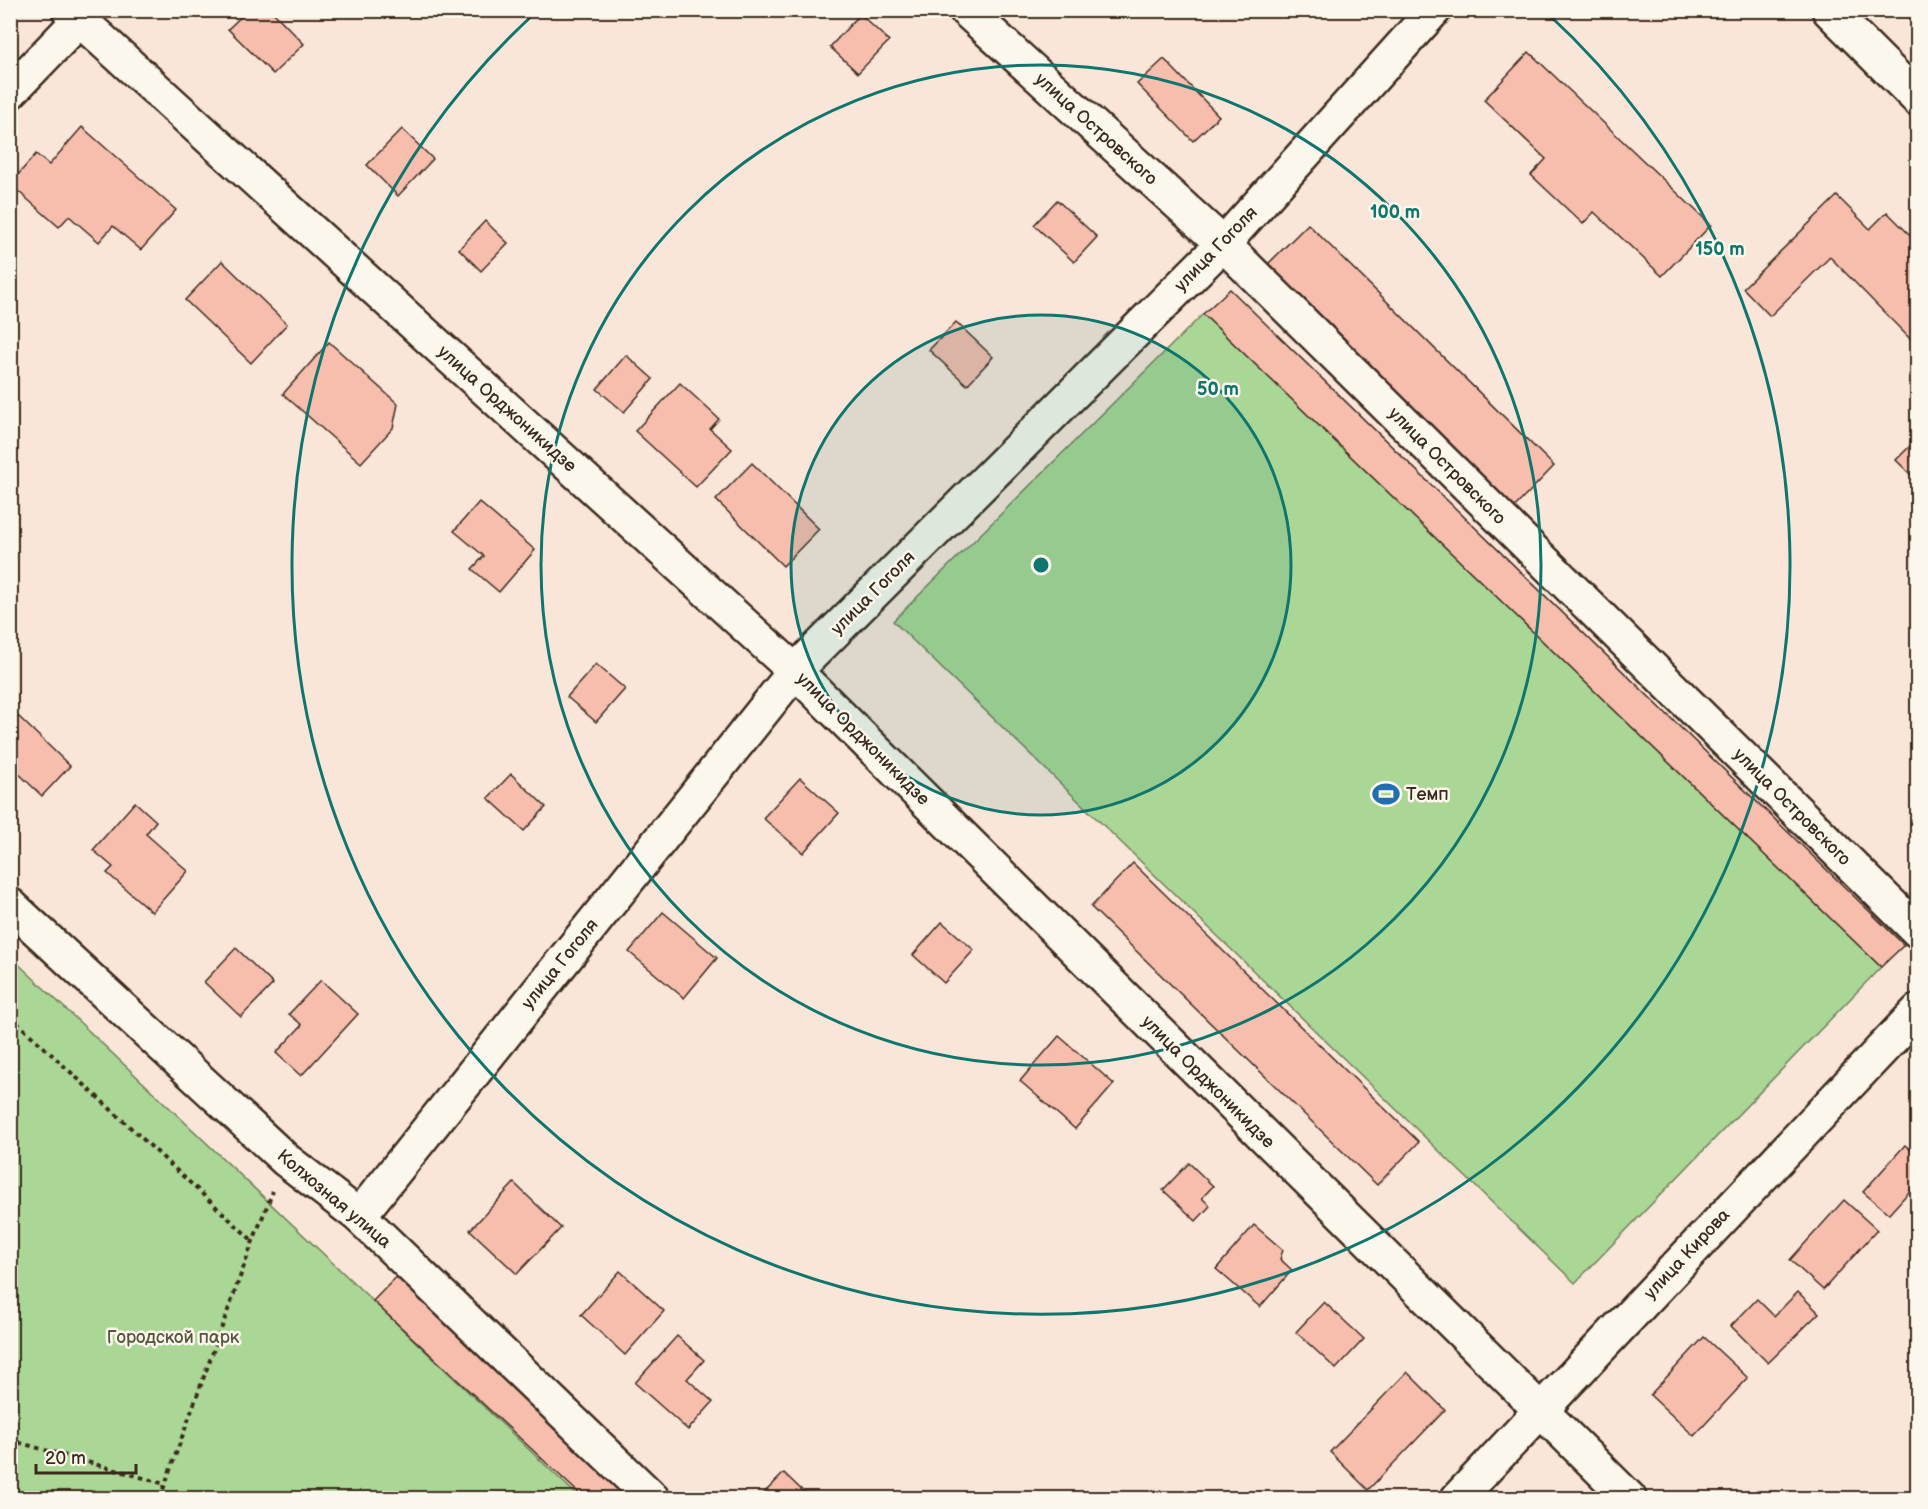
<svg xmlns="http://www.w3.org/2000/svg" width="1928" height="1509" viewBox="0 0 1928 1509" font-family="'Balsamiq Sans',sans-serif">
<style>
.green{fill:#aad795;stroke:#72805a;stroke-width:1.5}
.building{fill:#f7bead;stroke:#3b2a1e;stroke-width:1.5}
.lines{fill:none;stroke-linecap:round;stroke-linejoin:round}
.minor-casing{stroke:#3b2a1e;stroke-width:38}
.tertiary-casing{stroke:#3b2a1e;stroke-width:38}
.path{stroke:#3b2a1e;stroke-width:4;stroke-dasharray:4.5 4.5;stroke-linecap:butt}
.minor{stroke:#fbf7ec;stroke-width:33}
.tertiary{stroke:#fbf7ec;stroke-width:33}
.ring{fill:none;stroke:#0f766e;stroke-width:3}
.labels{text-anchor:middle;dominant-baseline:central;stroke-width:5;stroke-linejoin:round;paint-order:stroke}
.street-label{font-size:18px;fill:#3b2a1e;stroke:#fbf7ec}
.poi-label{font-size:18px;fill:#3b2a1e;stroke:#fbf7ec;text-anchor:start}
.park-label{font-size:18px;fill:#57553c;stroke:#fbf7ec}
.centre{fill:#0f766e;stroke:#fbf7ec;stroke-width:3}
.ring-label{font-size:18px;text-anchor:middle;font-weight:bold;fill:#0f766e;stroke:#fbf7ec;stroke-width:5;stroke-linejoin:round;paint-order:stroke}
</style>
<rect width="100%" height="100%" fill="#fae6d9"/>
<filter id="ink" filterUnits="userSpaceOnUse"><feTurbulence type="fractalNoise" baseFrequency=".0167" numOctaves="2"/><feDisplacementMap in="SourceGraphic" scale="12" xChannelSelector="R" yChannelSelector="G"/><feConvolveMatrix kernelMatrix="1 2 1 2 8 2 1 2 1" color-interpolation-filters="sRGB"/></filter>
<g filter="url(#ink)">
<!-- green -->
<g class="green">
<path d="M1203,314l678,653 -306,316 -682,-662z"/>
<path d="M11,957l569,541h-569z"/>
</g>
<!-- building -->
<g class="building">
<path d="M248,10h23l33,34 -31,30 -45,-45z"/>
<path d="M860,14l29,27 -31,32 -28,-26z"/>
<path d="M1529,52l182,173 -49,51 -68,-64 -11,12 -52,-49 15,-16 -62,-59z"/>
<path d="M1164,59l55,57 -26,25 -56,-57z"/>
<path d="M82,127l94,83 -35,40 -28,-24 -14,16 -30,-26 -10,11 -49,-43 26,-30 13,11z"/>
<path d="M402,129l31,30 -35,37 -31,-31z"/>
<path d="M1837,196l33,33 17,-17 31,31v104l-88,-90 -60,59 -27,-28z"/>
<path d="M1057,200l40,37 -23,25 -40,-37z"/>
<path d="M485,221l23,22 -27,28 -22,-22z"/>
<path d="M1308,224l246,242 -42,44 -247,-243z"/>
<path d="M222,261l65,63 -36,39 -66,-63z"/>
<path d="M1230,289l674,656 -23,22 -678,-653z"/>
<path d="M956,322l37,35 -26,28 -38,-35z"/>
<path d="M329,342l69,62 -5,24 -32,35 -78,-69z"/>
<path d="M626,355l27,24 -29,33 -27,-23z"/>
<path d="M680,383l39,36 -9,10 22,20 -36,38 -61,-56z"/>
<path d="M1918,438v44l-22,-22z"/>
<path d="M752,463l67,66 -36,37 -67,-66z"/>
<path d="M479,502l56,48 -36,42 -27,-23 12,-13 -30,-25z"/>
<path d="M596,664l29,25 -29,33 -29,-25z"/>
<path d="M18,716l52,50 -28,30 -32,-31v-41z"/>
<path d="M511,774l35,33 -22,24 -36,-33z"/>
<path d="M800,778l39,35 -36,40 -40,-35z"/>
<path d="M135,802l21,19 -10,13 42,37 -36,41 -45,-39 6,-6 -20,-17z"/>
<path d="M1133,863l286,279 -42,43 -286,-278z"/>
<path d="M663,912l54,46 -33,40 -55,-46z"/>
<path d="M942,922l32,28 -30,33 -31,-28z"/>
<path d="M236,948l37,36 -32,33 -37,-35z"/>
<path d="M321,980l37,34 -57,62 -25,-23 26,-28 -13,-11z"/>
<path d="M1059,1036l55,48 -39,45 -55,-48z"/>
<path d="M1905,1145l13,11v26l-29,32 -26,-22z"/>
<path d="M1189,1163l24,23 -11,12 8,8 -14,15 -33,-31z"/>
<path d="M514,1183l47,45 -44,46 -47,-44z"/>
<path d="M1844,1200l33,30 -54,60 -33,-30z"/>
<path d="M1254,1225l29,25 -3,9 12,11 -32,37 -44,-38z"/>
<path d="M620,1271l44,40 -39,44 -44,-40z"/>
<path d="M399,1274l239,224h-54l-211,-197z"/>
<path d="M1798,1292l21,21 -51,50 -37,-37 26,-27 17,17z"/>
<path d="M1324,1302l40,37 -28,30 -40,-37z"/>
<path d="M677,1336l27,24 -17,19 26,23 -25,28 -53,-47z"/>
<path d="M1704,1337l44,41 -54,58 -44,-41z"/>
<path d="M1407,1372l38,38 -77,80 -38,-38z"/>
<path d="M784,1473l26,25h-51z"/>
</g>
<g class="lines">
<defs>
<g id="minor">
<path d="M69,10l726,661 834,827"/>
<path d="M966,10l257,234 695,687"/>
<path d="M1829,10l89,89"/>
<path d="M10,92l79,-82"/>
<path d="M10,905l276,255 73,56 293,282"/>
<path d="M359,1216l436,-545 428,-427 211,-234"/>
</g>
<path id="tertiary" d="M1458,1498l460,-487"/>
</defs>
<!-- minor casing -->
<use href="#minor" class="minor-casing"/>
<!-- tertiary casing -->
<use href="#tertiary" class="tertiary-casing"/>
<!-- path -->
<g class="path">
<path d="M10,1016l243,225"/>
<path d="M10,1440l155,44"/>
<path d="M160,1498l93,-257 20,-50"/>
</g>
<!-- minor -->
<use href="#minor" class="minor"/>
<!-- tertiary -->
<use href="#tertiary" class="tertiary"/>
</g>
</g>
<!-- distance rings -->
<circle cx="1041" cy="565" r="250" fill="#0f766e" fill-opacity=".12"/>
<g class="ring">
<circle cx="1041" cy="565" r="250"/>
<circle cx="1041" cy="565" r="500"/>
<path d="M1547 13A749 749 0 1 1 535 13"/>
</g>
<!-- icons -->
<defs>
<symbol id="stadium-bare" viewBox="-9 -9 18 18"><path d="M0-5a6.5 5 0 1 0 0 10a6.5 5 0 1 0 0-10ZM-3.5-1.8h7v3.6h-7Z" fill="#1f6fb2" stroke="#fbf7ec" stroke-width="2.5" paint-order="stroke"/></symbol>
</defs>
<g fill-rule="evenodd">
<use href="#stadium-bare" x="1367" y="775" width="38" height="38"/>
</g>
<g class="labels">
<!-- street labels -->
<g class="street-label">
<text transform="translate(1096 129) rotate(42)">улица Островского</text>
<text transform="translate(1216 249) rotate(-46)">улица Гоголя</text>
<text transform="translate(507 409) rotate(42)">улица Орджоникидзе</text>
<text transform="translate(1447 466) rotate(45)">улица Островского</text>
<text transform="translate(873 593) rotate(-45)">улица Гоголя</text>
<text transform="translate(863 739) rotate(45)">улица Орджоникидзе</text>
<text transform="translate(1792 807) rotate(45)">улица Островского</text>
<text transform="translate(560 964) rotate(-51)">улица Гоголя</text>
<text transform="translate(1208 1082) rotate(45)">улица Орджоникидзе</text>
<text transform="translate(334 1199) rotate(40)">Колхозная улица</text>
<text transform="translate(1687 1254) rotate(-47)">улица Кирова</text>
</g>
<!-- poi labels -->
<g class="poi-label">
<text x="1406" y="794">Темп</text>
</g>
<!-- park labels -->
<g class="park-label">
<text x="173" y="1337">Городской парк</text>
</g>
</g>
<circle cx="1041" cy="565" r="9" class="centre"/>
<g class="ring-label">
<text x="1395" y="218">100 m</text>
<text x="1720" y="255">150 m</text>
<text x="1218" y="395">50 m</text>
</g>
<!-- margin -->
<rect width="1928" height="1509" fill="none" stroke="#fbf7ec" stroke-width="36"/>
<rect x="18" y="18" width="1892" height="1473" fill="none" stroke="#3b2a1e" stroke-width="2" filter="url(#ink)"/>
<!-- scale -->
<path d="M36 1464v9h100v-9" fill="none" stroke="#3b2a1e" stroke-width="3"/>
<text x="45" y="1464" font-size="18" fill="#3b2a1e" stroke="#fbf7ec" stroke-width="4.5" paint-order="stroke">20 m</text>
</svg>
